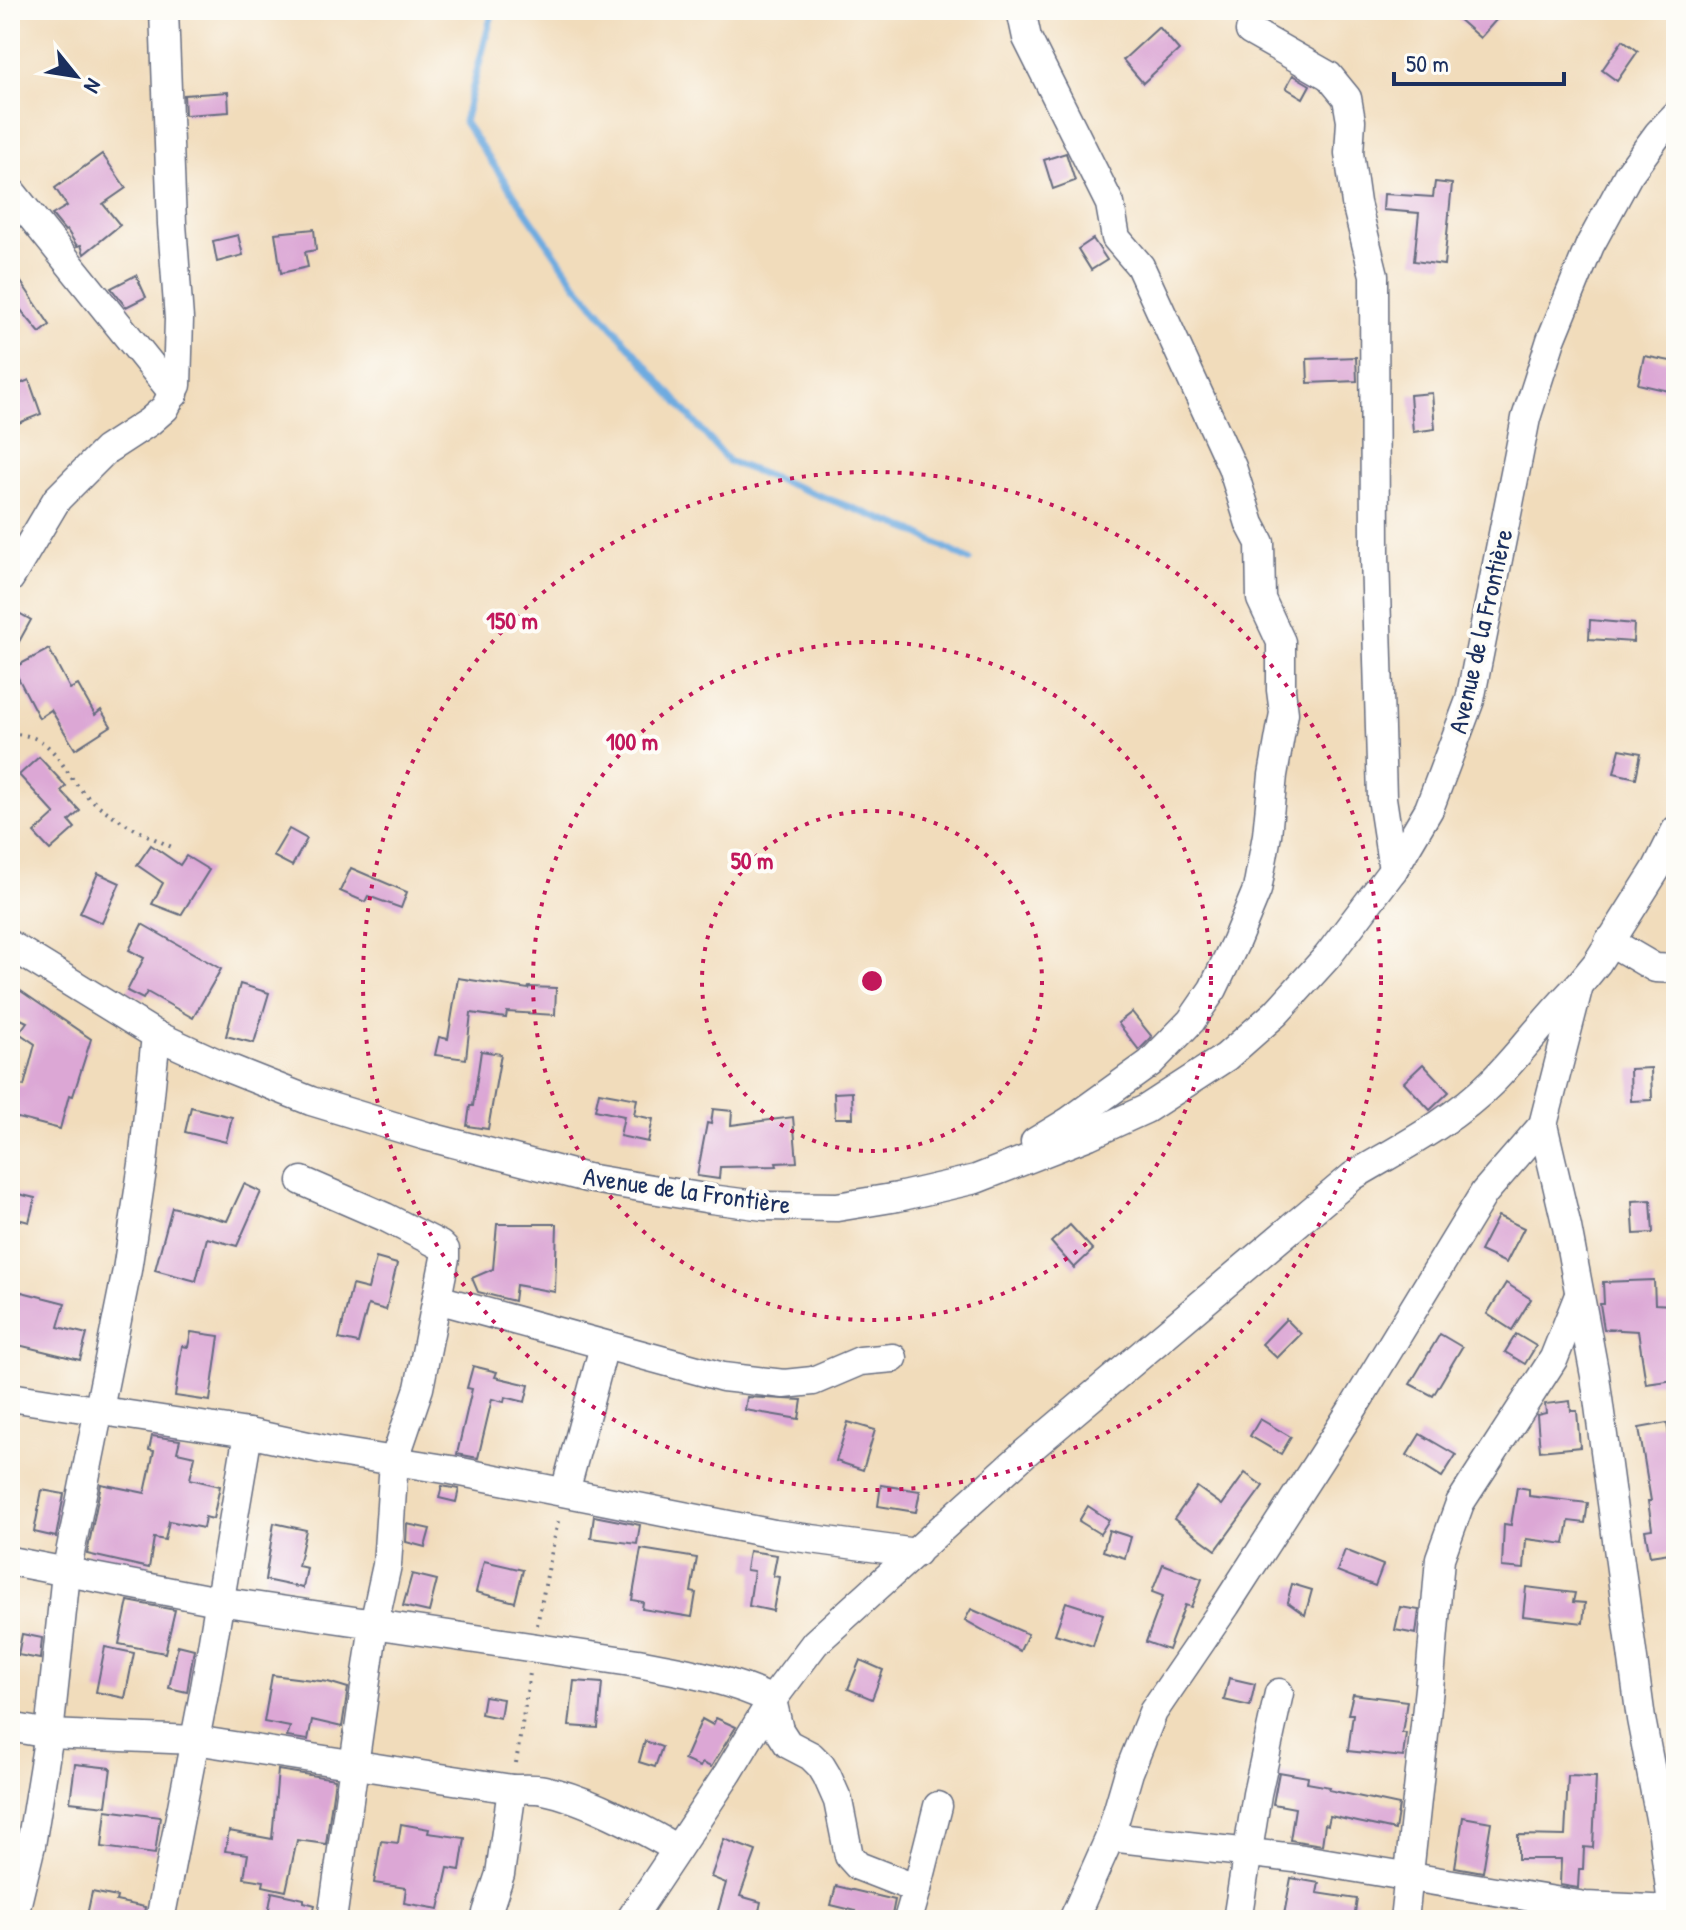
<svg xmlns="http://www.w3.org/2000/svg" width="1686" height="1930" viewBox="0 0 1686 1930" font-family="'Patrick Hand',sans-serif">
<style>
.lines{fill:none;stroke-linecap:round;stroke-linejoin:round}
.stream{stroke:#6eabe0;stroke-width:7}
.building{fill:#dca7d5}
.minor-casing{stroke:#666c7f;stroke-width:31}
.path{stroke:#666c7f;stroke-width:4;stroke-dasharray:2 6;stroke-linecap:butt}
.minor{stroke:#fff;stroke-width:28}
.ring{fill:none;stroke:#c2185b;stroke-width:4;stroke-dasharray:4 8}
.labels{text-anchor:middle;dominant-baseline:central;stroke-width:8;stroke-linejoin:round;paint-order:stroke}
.street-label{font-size:26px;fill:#1b2f5e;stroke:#fdfcf7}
.centre{fill:#c2185b;stroke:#fdfcf7;stroke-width:4}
.ring-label{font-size:24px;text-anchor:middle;font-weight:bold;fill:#c2185b;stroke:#fdfcf7;stroke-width:8;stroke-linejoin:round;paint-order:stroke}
</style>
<rect width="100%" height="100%" fill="#fdfcf7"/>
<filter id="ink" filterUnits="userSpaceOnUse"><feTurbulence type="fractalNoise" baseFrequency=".0125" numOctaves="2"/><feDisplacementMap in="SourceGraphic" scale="16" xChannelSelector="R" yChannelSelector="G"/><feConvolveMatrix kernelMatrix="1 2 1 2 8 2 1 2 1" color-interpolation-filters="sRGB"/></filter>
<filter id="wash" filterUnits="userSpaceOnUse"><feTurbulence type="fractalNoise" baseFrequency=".006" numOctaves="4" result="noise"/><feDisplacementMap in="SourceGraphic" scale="32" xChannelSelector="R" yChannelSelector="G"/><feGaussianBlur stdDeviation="1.8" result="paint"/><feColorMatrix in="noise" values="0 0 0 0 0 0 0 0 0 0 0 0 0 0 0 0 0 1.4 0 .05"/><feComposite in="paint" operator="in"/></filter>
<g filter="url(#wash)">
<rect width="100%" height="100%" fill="#f1dcbb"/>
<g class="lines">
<!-- stream -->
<path class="stream" d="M493,10l-29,112 112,162 152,177 185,70 56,29"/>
</g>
<g id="blocks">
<!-- building -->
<g class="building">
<path d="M1448,10h57l-25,28z"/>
<path d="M1159,27l20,23 -36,33 -20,-23z"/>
<path d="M1623,40l15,11 -21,30 -15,-11z"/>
<path d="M1293,75l17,10 -7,13 -17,-10z"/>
<path d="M228,92l1,20 -44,3 -1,-20z"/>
<path d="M1066,153l9,28 -22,8 -9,-29z"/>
<path d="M102,154l24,34 -23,16 17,21 -36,29 -3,-9 -4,1 -10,-16 -2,1 -13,-16 15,-9 -12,-18z"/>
<path d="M1435,182l17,2 -8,81 -30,-4 5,-48 -36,-3 1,-16 49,3z"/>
<path d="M314,229l2,21 -11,2 3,15 -27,6 -6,-40z"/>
<path d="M238,235l5,20 -26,7 -4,-21z"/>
<path d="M1093,239l14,21 -16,10 -13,-21z"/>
<path d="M136,275l10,22 -20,10 -15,-19z"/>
<path d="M21,282l29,43 -10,8 -30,-36v-7z"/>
<path d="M1644,356l32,6v27l-7,-1v3l-31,-7z"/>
<path d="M1356,357l1,24 -49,2 -1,-24z"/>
<path d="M29,380l12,34 -27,11 -4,-12v-25z"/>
<path d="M1432,393l3,36 -22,3 -3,-37z"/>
<path d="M10,608l21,12 -21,38z"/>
<path d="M1590,620l44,4 -1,18 -44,-3z"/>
<path d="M49,649l21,40 8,-4 17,30 6,-5 10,16 -36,23 -24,-39 -12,8 -26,-50z"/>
<path d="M1620,749l21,4 -5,25 -22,-5z"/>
<path d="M39,757l27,29 -5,5 19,20 -11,10 6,7 -25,22 -16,-17 21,-19 -36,-39z"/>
<path d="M289,829l18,10 -15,27 -19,-10z"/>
<path d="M151,845l29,20 6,-9 23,14 -28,45 -29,-11 11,-21 -26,-18z"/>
<path d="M351,868l56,24 -6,16 -33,-12 -3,6 -25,-11z"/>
<path d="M98,873l22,10 -18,40 -22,-10z"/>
<path d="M142,924l79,45 -28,49 -46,-26 -4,7 -16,-8 17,-33 -15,-8z"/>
<path d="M458,978l70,11 1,-2 27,1 -1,27 -48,-3 -1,6 -35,-5 -5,46 -31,-4 4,-18 9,2z"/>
<path d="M240,984l29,9 -15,50 -28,-7z"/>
<path d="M15,987l76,52 -18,57 -4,-1 -9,34 -50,-13 7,-32 7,2 11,-42 -16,-11 8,-11 -17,-8z"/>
<path d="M1132,1012l20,25 -13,13 -21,-27z"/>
<path d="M481,1051l20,3 -13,75 -21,-3 3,-20h3z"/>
<path d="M1423,1064l26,28 -19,18 -26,-28z"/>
<path d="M1651,1068l1,32 -21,1 -1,-32z"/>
<path d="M599,1092l38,7 -3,16 19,4 -5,23 -28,-6 4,-20 -29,-6z"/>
<path d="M852,1092l1,26h-18l-1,-25z"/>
<path d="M191,1107l41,10 -6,25 -41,-10z"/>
<path d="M713,1109l19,2 -1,14 62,-8 4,45 -21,1 1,3 -57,1 -1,12 -22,-3 10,-53 4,1z"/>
<path d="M244,1184l17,8 -24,54 -30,-8 -11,43 -41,-11 17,-63 55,14z"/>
<path d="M10,1192l25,6 -6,24 -19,-5z"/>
<path d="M1651,1200l2,33 -19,1 -2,-33z"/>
<path d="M1498,1216l26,12 -18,35 -26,-12z"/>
<path d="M497,1224h60l-2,68 -39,-7 -2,16 -36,-9 -6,-14 21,-9z"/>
<path d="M1070,1225l23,25 -19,18 -23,-26z"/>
<path d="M376,1258l21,6 -11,46 -18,-5 -10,38 -19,-4 13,-54 16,4z"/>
<path d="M1654,1280l1,24 17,1 4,37 -7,1 6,37 -29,4 -8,-53 -34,-2 -4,-25h4l-1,-22z"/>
<path d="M1506,1283l25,16 -19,31 -25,-16z"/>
<path d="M10,1289l55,14 -7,24 29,7 -7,26 -70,-17z"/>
<path d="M1286,1319l15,15 -24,24 -15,-14z"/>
<path d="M191,1332l28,4 -9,65 -35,-5 7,-50 6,1z"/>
<path d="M1440,1334l22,13 -29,49 -23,-12z"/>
<path d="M1516,1334l20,12 -11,18 -20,-12z"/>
<path d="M473,1366l24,6 -2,5 34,8 -4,17 -20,-5 -1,5 -12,-3 -14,59 -21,-4 15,-65 -5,-1z"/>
<path d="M747,1397l55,3 -3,19 -54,-9z"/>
<path d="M1570,1401l1,10h6l3,36 -40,4 -3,-36 9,-2 -1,-9z"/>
<path d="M1260,1419l31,18 -10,17 -31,-18z"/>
<path d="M848,1422l27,8 -12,40 -27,-9z"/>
<path d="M1667,1423l9,59v70l-26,4 -5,-26 7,-1 -4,-28h3l-12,-73z"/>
<path d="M1420,1434l36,21 -14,22 -35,-22z"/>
<path d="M152,1436l28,4 -3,12 18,4 -5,23 30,7 -7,33 -8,-2 -2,11 -34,-7 -4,19 -11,-2 -5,30 -62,-14 14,-70 44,9 9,-42 -5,-1z"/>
<path d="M1245,1473l18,13 -47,64 -42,-31 23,-32 25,18z"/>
<path d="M881,1485l39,6 -4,21 -38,-6z"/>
<path d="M442,1486l17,3 -3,13 -17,-4z"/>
<path d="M1517,1487l12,2v7l59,7 -3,20 -16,-2 -4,23 -39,-5 -2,30 -22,-2 2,-43 7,1z"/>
<path d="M42,1490l22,4 -8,43 -22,-5z"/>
<path d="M1088,1506l21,14 -9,14 -21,-13z"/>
<path d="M594,1516l46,9 -3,19 -46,-6z"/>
<path d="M274,1523l32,7 -8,36 9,2 -4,20 -38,-8z"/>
<path d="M407,1524l23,5 -5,18 -19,-5z"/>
<path d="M1109,1530l22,7 -6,21 -22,-7z"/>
<path d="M641,1549l56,9 -6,34 5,1 -4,24 -50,-8 1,-7 -11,-2z"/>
<path d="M1345,1550l38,15 -8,21 -38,-15z"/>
<path d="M749,1551l28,4 -4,21 6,1 -6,34 -24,-5 5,-35 -8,-1z"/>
<path d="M484,1561l39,9 -8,32 -39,-10z"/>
<path d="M1163,1564l39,15 -11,28 -6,-2 -17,45 -22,-8 17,-46 -11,-4z"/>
<path d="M412,1574l25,6 -8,32 -26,-6z"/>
<path d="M1292,1584l20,6 -7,25 -18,-13z"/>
<path d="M1526,1587l49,6 -2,9 12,1 -2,20 -60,-7z"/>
<path d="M128,1601l47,9 -10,43 -46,-9z"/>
<path d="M1066,1602l37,12 -10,32 -38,-12z"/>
<path d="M1400,1607l19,3 -3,24 -21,-4z"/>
<path d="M971,1609l57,25 -8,17 -55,-31z"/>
<path d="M22,1634l20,4 -2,21 -22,-4z"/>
<path d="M178,1645l16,4 -7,43 -18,-4z"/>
<path d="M105,1647l29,6 -9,45 -29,-6z"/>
<path d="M860,1660l23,10 -11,29 -24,-10z"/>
<path d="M272,1675l56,7 20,6 -6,39 -30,-7 -4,20 -21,-3 3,-10 -26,-5z"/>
<path d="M1229,1678l26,6 -5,22 -26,-6z"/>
<path d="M574,1681l28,2 -4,45 -29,-2z"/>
<path d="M1353,1694l54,7 -5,32h4l-3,24 -55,-6 5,-37h-5z"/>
<path d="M484,1696l19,3 -3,19 -19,-4z"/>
<path d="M716,1718l20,9 -25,40 -9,-4 -2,4 -16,-7 18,-41 11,6z"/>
<path d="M645,1741l17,6 -7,20 -16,-5z"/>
<path d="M75,1764l36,4 -5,38 -36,-4z"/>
<path d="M278,1770l57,9 -9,65 -29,-4 -11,51 -23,-5 1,-5 -20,-3 4,-24 -23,-3 4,-20 43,8z"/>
<path d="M1279,1772l29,5 -1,6 23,4 -1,3 70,15 -4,25 -65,-14 -2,9 -3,-1 -3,21 -32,-5 5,-32 -22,-4z"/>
<path d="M1568,1776l28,1 -3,71 -9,-1 -1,22h-4l-1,19 -18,-3 1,-26h-43v-24l47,1z"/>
<path d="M106,1810l54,7 -5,37 -53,-7z"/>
<path d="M1463,1817l28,5 -8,50 -28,-5z"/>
<path d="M401,1824l28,5 -1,4 37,5 -5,32 -12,-2 -9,41 -35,-6 2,-15 -32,-5 7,-42 17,2z"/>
<path d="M724,1839l32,12 -16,45 21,6 -4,18h-17l-23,-6 9,-31 -15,-6z"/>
<path d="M1291,1878l28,5 -2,10 40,6 -3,21h-71z"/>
<path d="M836,1886l59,14 -4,20 -36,-6 1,-3 -25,-6z"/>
<path d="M92,1892l25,5 -1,4 29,6 -2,13h-57z"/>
<path d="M272,1892l32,7v3l11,3 -3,15h-45z"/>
</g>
</g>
</g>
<g filter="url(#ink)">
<use href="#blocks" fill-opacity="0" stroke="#666c7f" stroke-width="2"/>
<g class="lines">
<defs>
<g id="minor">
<path d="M1021,10l6,28 83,166 6,34 24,28 92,201 18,57 10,19 1,56 20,43v48l3,23 -11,62 -6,60 -10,55 -22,53 -22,46 -22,32 -41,42 -82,59 -33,20"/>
<path d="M1250,31l79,45 18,22 4,23 -2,32 7,50 18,72 1,280 7,243 11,72"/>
<path d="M10,190l164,204"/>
<path d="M10,578l47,-79 49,-49 43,-28 16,-14 12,-23 2,-66 -7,-95 -8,-214"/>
<path d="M1609,941l46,27 21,1"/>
<path d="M10,945l146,90 72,33 83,33 115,35 161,42 124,21 53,7 73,1 61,-10 78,-18 113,-44 57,-26 80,-52 50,-44 51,-56 66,-87 36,-61 41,-109 56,-282 25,-78 39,-95 38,-70 30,-41 18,-19"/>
<path d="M1543,1125l24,102 28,149 46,343 22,115 11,86"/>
<path d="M302,1181l83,36 55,28 5,5v8l-26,130 -25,73 -7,104 -13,59 -42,296"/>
<path d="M437,1299l286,78 61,7 29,-3 47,-20 33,-3"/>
<path d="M10,1397l238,36 78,17 125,20 323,64 142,19"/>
<path d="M565,1492l39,-146"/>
<path d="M10,1561l208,40 420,62c47,9 91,16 134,37l7,30 9,14 23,12 10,10 6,10 11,25 11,55 9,10 59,23 21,-83"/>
<path d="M10,1727l39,7 146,6 317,49c10,0 22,-1 32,1 40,8 97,38 133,59"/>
<path d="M1110,1837l193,22 282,47 88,4"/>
<path d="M487,1913l13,-39 12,-85"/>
<path d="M13,1920l18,-75 18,-111 17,-161 61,-303 16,-106 13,-129"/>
<path d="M160,1920l45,-232 43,-255"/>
<path d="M630,1920l98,-147 44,-73 43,-57 210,-190 328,-277c47,-28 99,-54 139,-94 30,-31 56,-66 87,-97"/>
<path d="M908,1920l9,-31"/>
<path d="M1073,1920l37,-83 19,-65 24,-60 73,-107 129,-200 129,-212 59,-68 36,-140 18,-22 60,-95 19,-38"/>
<path d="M1237,1920l20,-126 22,-101"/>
<path d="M1404,1920l26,-241 10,-121 20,-55 94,-145 25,-63"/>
</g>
</defs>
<!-- minor casing -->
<use href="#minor" class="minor-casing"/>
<!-- path -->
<g class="path">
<path d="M10,734c50,-1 50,42 83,67 24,20 53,34 81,47"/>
<path d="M537,1625l22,-109"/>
<path d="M516,1763l14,-90"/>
</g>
<!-- minor -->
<use href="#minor" class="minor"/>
</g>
</g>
<!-- distance rings -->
<g class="ring">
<circle cx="872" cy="981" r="170"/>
<circle cx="872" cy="981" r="339"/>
<circle cx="872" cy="981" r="509"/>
</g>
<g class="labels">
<!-- street labels -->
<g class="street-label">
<text transform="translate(1480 631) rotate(-77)">Avenue de la Frontière</text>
<text transform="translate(687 1190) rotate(8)">Avenue de la Frontière</text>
</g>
</g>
<circle cx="872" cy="981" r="12" class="centre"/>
<g class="ring-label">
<text x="512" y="629">150 m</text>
<text x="632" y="750">100 m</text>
<text x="752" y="869">50 m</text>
</g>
<!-- margin -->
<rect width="1686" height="1930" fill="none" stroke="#fdfcf7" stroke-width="40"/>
<!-- north arrow -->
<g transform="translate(76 76) rotate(120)" stroke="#fdfcf7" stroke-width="6" paint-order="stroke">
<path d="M0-6L14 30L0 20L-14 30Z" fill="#1b2f5e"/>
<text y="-12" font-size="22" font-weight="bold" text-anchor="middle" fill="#1b2f5e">N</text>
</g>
<!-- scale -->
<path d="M1394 72v12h170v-12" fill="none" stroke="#1b2f5e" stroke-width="4"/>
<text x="1406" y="72" font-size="24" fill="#1b2f5e" stroke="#fdfcf7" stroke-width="6" paint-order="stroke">50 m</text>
</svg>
